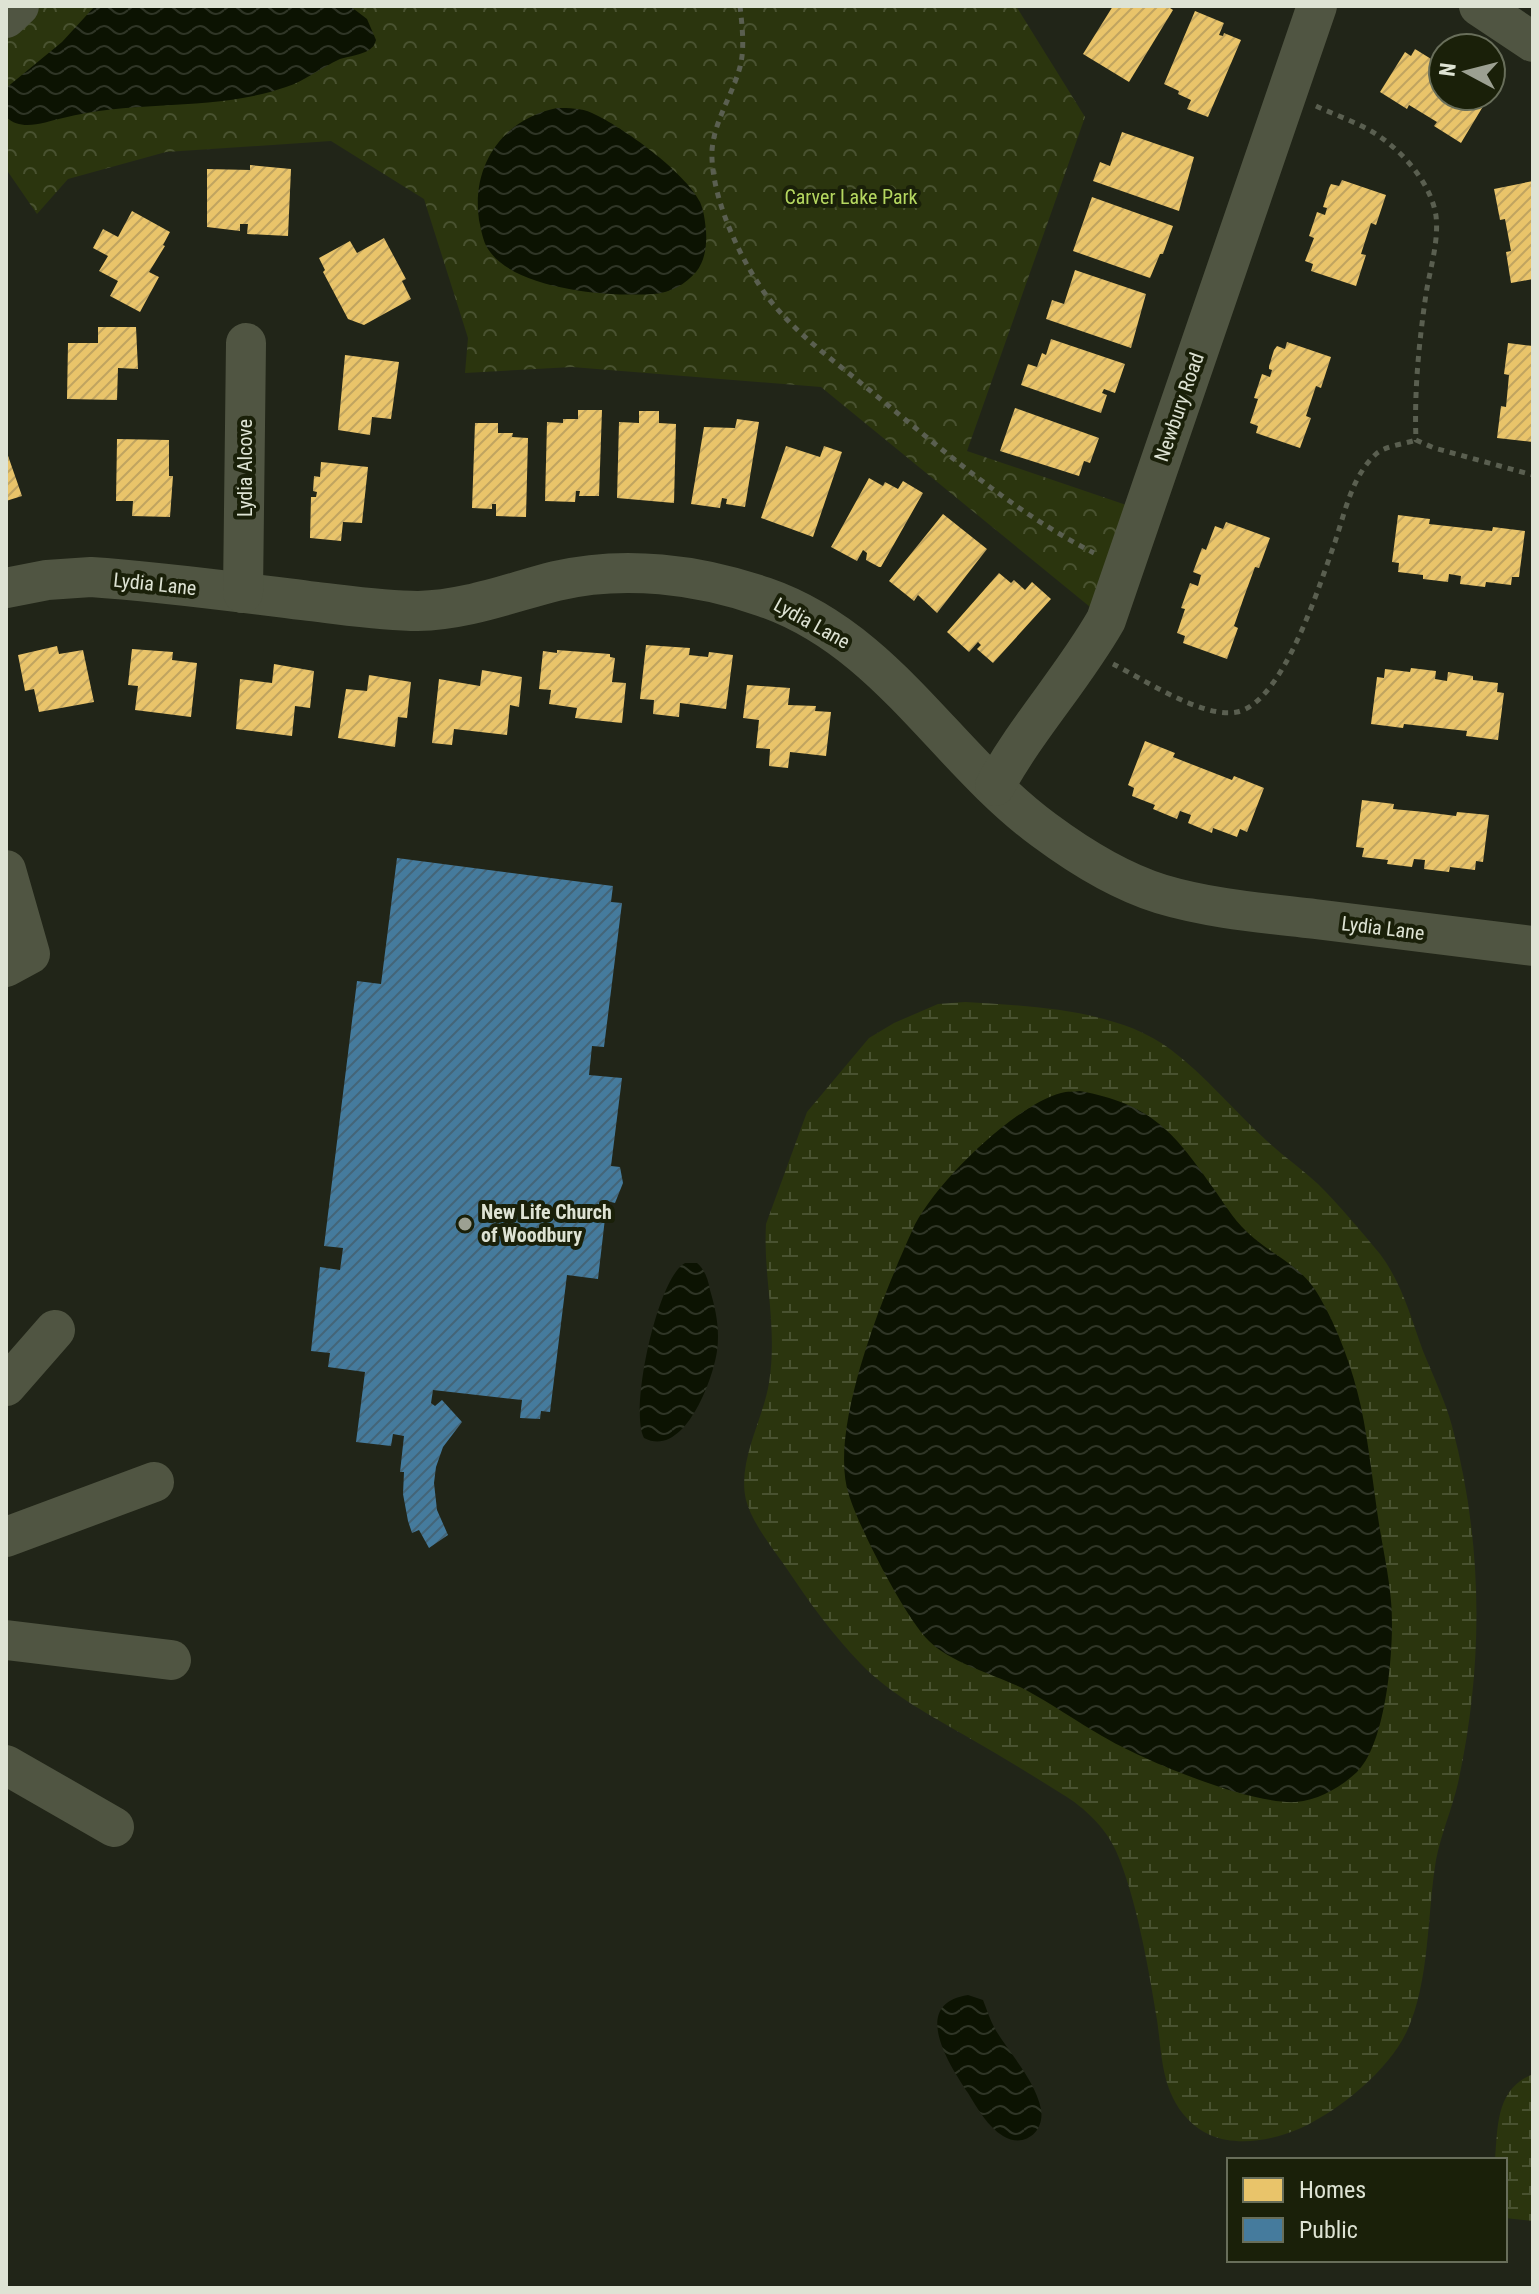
<svg xmlns="http://www.w3.org/2000/svg" width="1539" height="2294" viewBox="0 0 1539 2294" font-family="'Roboto Condensed',sans-serif">
<style>
.wetland{fill:url(#wetland-marsh)}
.park{fill:url(#park-crowns)}
.water{fill:url(#water-waves)}
.homes{fill:url(#homes-hatch)}
.public{fill:url(#public-hatch)}
.lines{fill:none;stroke-linecap:round;stroke-linejoin:round}
.path{stroke:#5a5f50;stroke-width:5;stroke-dasharray:6 6;stroke-linecap:butt}
.minor{stroke:#505542;stroke-width:40}
.poi-dot{fill:#9ca092;stroke:#1a2009;stroke-width:3}
.labels{text-anchor:middle;dominant-baseline:central;stroke-width:8;stroke-linejoin:round;paint-order:stroke}
.park-label{font-size:20px;fill:#b5d760;stroke:#1a2009}
.street-label{font-size:20px;fill:#dee3d4;stroke:#1a2009}
.poi-label{font-size:20px;font-weight:bold;fill:#dee3d4;stroke:#1a2009;text-anchor:start}
</style>
<defs>
<pattern id="wetland-marsh" width="20" height="14" patternUnits="userSpaceOnUse" patternTransform="scale(2)"><rect width="20" height="14" fill="#2b350e"/><path d="M1 5h8M5 5V1M11 12h8M15 12V8" fill="none" stroke="#495230"/></pattern>
<pattern id="park-crowns" width="20" height="18" patternUnits="userSpaceOnUse" patternTransform="scale(2)"><rect width="20" height="18" fill="#2b350e"/><path d="M2 6a3 3 0 1 1 6 0M12 15a3 3 0 1 1 6 0" fill="none" stroke="#495230"/></pattern>
<pattern id="water-waves" width="16" height="10" patternUnits="userSpaceOnUse" patternTransform="scale(2)"><rect width="16" height="10" fill="#0c1302"/><path d="M0 5q4-4 8 0t8 0" fill="none" stroke="#2f3526"/></pattern>
<pattern id="homes-hatch" width="6" height="6" patternUnits="userSpaceOnUse" patternTransform="scale(2)"><rect width="6" height="6" fill="#e9c46a"/><path d="M-1 1l2-2M0 6l6-6M5 7l2-2" fill="none" stroke="#c0a460"/></pattern>
<pattern id="public-hatch" width="6" height="6" patternUnits="userSpaceOnUse" patternTransform="scale(2)"><rect width="6" height="6" fill="#457b9d"/><path d="M-1 1l2-2M0 6l6-6M5 7l2-2" fill="none" stroke="#446578"/></pattern>
</defs>
<rect width="100%" height="100%" fill="#212518"/>
<!-- wetland -->
<g class="wetland">
<path d="M965,1002c64,4 152,7 205,47 36,27 64,62 97,92 16,15 35,28 51,43 21,21 43,47 62,70 22,29 31,64 43,97 10,25 22,49 29,75 31,116 32,239 6,357 -6,26 -17,51 -22,77 -9,54 -6,121 -29,171 -18,39 -67,79 -106,97 -27,12 -63,19 -91,7 -16,-7 -30,-22 -37,-37 -12,-24 -12,-52 -16,-78 -8,-50 -21,-124 -41,-169 -10,-23 -32,-44 -54,-57 -30,-19 -60,-37 -91,-55 -38,-22 -80,-44 -110,-75 -28,-29 -52,-62 -74,-95 -14,-21 -34,-44 -41,-69 -9,-38 17,-80 23,-117 9,-57 -6,-104 -3,-159l41,-112 62,-74 25,-15 44,-19z"/>
<path d="M1533,2074v147l-28,-3v-58h-10c3,-35 1,-71 38,-86z"/>
</g>
<!-- park -->
<path class="park" d="M19,6h997l69,111 -118,334 177,60 -38,109 -285,-233 -249,-20 -107,6 3,-35 -44,-139 -93,-58 -165,11 -98,27 -31,35 -31,-45v-151z"/>
<!-- water -->
<g class="water">
<path d="M95,6h255l17,13 9,21c-2,6 -2,6 -7,10 -8,5 -19,6 -29,9 -18,8 -35,22 -54,28 -71,25 -150,12 -223,31 -19,4 -41,14 -57,-1v-29l56,-46z"/>
<path d="M557,108c12,0 24,0 35,5 31,14 93,59 108,89 4,9 5,19 6,29 1,14 -1,30 -10,41 -10,12 -26,21 -42,22 -44,3 -140,-4 -166,-45 -5,-7 -7,-20 -9,-29 -8,-55 24,-101 78,-112z"/>
<path d="M1080,1091c69,13 92,38 131,94 12,16 21,33 36,47 25,24 54,32 72,64 19,32 34,74 42,111 8,38 12,78 18,117 4,25 10,52 12,77 4,42 -4,142 -34,171 -16,15 -38,28 -61,30 -45,3 -154,-42 -194,-66 -26,-15 -50,-32 -76,-46 -29,-15 -74,-26 -97,-49 -23,-22 -70,-113 -80,-146 -22,-64 35,-202 63,-264 19,-44 101,-125 149,-138 6,-2 13,-1 19,-2z"/>
<path d="M685,1263h12c8,7 11,16 13,27 6,20 10,40 7,61 -4,29 -33,108 -73,87 -15,-27 13,-160 41,-175z"/>
<path d="M968,1995l15,5c4,10 7,20 12,29 15,25 40,51 46,80 4,23 -17,40 -38,27 -15,-9 -26,-28 -35,-43 -18,-27 -59,-89 0,-98z"/>
</g>
<!-- homes -->
<g class="homes">
<path d="M1113,6h54l6,4 -44,72 -46,-28z"/>
<path d="M1195,11l29,12 -5,12 4,1 1,-3 17,7 -33,77 -21,-8 4,-9 -13,-6 1,-3 -15,-7z"/>
<path d="M1415,49l21,13 2,-4 5,3v35h38l-1,3 5,4 -24,40 -27,-17 3,-4 -28,-17 -2,4 -27,-17 25,-40 6,4z"/>
<path d="M1122,132l72,25 -15,54 -86,-30 7,-19 10,4z"/>
<path d="M250,165l41,4 -3,67 -41,-2 1,-10h-8v7l-33,-4v-58l43,1z"/>
<path d="M1342,180l44,15 -10,30 -5,-2 -10,31 5,1 -10,31 -45,-15 2,-7 -8,-3 9,-23 -5,-2 8,-24 8,3 2,-7 -4,-1 1,-3 5,-16 2,-4 8,2z"/>
<path d="M1533,181v98l-22,4 -5,-31 5,-1 -6,-32 -5,1 -6,-31z"/>
<path d="M1092,197l81,29 -10,28h-3l-10,24 -77,-27z"/>
<path d="M132,211l38,21 -7,13 2,1 -16,26 10,5 -19,35 -30,-16 8,-15 -19,-10 9,-15 -15,-8 10,-19 15,8z"/>
<path d="M384,238l22,41 -4,2 9,18 -47,26 -16,-6 -25,-47 2,-2 -6,-12 31,-17 7,12z"/>
<path d="M1075,270l71,24 -15,54 -85,-29 6,-19 12,4z"/>
<path d="M98,327h38l2,42 -20,-1 -1,32 -50,-1 1,-56h30z"/>
<path d="M1051,339l74,25 -10,29 -11,-4 -2,4 5,2 -6,18 -80,-28 7,-21 9,3 5,-14 4,2z"/>
<path d="M1287,342l44,15 -10,31 -5,-2 -10,30 5,2 -11,30 -44,-15 2,-7 -8,-3 8,-24 -4,-1 8,-24 8,3 2,-7 -3,-1v-3l5,-16 3,-4 8,3z"/>
<path d="M1508,343l25,3v96l-36,-4 4,-32 5,1 3,-32 -5,-1z"/>
<path d="M345,355l54,7 -8,57 -19,-2 -2,18 -32,-5z"/>
<path d="M1015,408l84,30 -9,25 -6,-2 -5,15 -79,-25z"/>
<path d="M578,410h24l-3,86h-20l1,-5h-4l-1,11 -30,-1 2,-79 16,1v-4h15z"/>
<path d="M639,411h20v12l17,1 -2,79 -57,-5 2,-76 20,1z"/>
<path d="M737,419l22,3 -14,85 -19,-3 1,-5 -5,-1 -2,10 -29,-4 13,-77 31,1z"/>
<path d="M475,423h23v10h15l-1,4 16,1 -2,79 -30,-1v-12h-4v5l-20,-1z"/>
<path d="M117,439l52,1v36h4l-3,41 -38,-1 1,-15h-17z"/>
<path d="M786,446l34,11 4,-11 18,6 -29,85 -52,-19z"/>
<path d="M6,450l16,46 -16,5z"/>
<path d="M321,462l47,5 -6,56 -19,-1 -2,19 -31,-3 1,-41h5l1,-5 -4,-1 1,-15 6,1z"/>
<path d="M869,478l14,8 2,-4 13,7 5,-8 20,12 -42,74h-2l-13,-7 1,-7 -4,-3 -6,11 -26,-14z"/>
<path d="M943,514l44,35 -50,64 -19,-18 -4,6 -25,-20z"/>
<path d="M1398,515l32,4 -1,5 63,7 1,-4 32,4 -6,46h-7l-1,8 -25,-3 -1,5 -25,-3 1,-8 -12,-2 -1,8 -25,-3v-4l-25,-3 1,-9 -7,-1z"/>
<path d="M1226,522l44,16 -11,30 -4,-1 -11,30 -10,29 4,2 -11,31 -44,-16 2,-7 -8,-3 8,-24 -4,-1 9,-25 8,3 3,-11 -8,-3 9,-24 4,2 9,-24 8,3z"/>
<path d="M999,573l12,10 3,-3 11,10 7,-8 19,17 -58,64 -16,-14 4,-4 -3,-3 -9,10 -22,-20z"/>
<path d="M646,645l44,3 -1,7 19,2 1,-5 24,3 -7,54 -46,-6 -1,14 -26,-3 1,-14 -14,-1z"/>
<path d="M57,646l2,8 24,-4 11,52 -55,10 -5,-23 -9,2 -7,-36z"/>
<path d="M132,649l41,3 -1,8 25,3 -6,54 -56,-7 3,-24 -10,-1z"/>
<path d="M557,650l53,4v3l5,1 -3,24 14,1 -4,40 -47,-5 2,-10 -28,-4 2,-14 -12,-1 4,-38 14,2z"/>
<path d="M274,664l40,7 -4,37 -15,-2 -3,30 -56,-7 4,-50 32,4z"/>
<path d="M1411,668l25,3 -1,8 12,2 1,-9 25,4v4l25,3 -1,9 7,1 -6,47 -32,-4 1,-5 -63,-7 -1,4 -32,-4 6,-47 7,1 1,-9 25,3z"/>
<path d="M482,670l40,7 -3,30 -9,-2 -3,30 -53,-6 -2,16 -20,-2 7,-64 41,7z"/>
<path d="M369,675l42,7 -4,36 -9,-1 -3,30 -57,-9 8,-49 21,2z"/>
<path d="M747,685l43,3 -2,17 28,1 -1,5 16,1 -5,44 -36,-4 -2,16 -19,-2 1,-17 -14,-1 3,-28 -16,-2z"/>
<path d="M1145,741l30,12 -2,4 59,23 2,-4 30,12 -17,44 -7,-3 -3,8 -24,-9 -1,5 -24,-10 3,-8 -11,-4 -3,8 -24,-10 2,-4 -23,-9 2,-8 -6,-3z"/>
<path d="M1362,800l32,4 -1,5 32,3 31,4 1,-4 32,3 -6,47 -7,-1 -1,9 -25,-3 -1,5 -25,-3 1,-9 -11,-1 -2,8 -25,-3 1,-4 -26,-3 2,-9 -8,-1z"/>
</g>
<!-- public -->
<path class="public" d="M397,858l216,28 -2,16 11,1 -18,144 -12,-1 -3,29 33,3 -11,88 9,1 3,16 -8,20 -8,-2 -9,78 -31,-4 -17,137 -9,-1 -1,8 -20,-1 2,-18 -89,-10 -2,13 4,3 7,-6 20,22 -19,25 -7,20 -2,16 3,27 11,25 -19,13 -10,-18 -7,3 -4,-12 -5,-27 1,-22h-4l4,-36 -11,-2 -2,12 -35,-4 9,-70 -37,-5 2,-14 -19,-2 9,-84 20,3 3,-22 -19,-2 33,-265 24,3z"/>
<g class="lines">
<!-- path -->
<g class="path">
<path d="M740,6c2,19 5,42 0,61 -8,30 -30,60 -28,92 2,45 30,104 57,140 29,37 68,64 104,94 71,58 139,118 221,160"/>
<path d="M1316,106c17,8 37,15 55,25 29,17 60,51 65,85 3,25 -6,53 -10,78 -7,48 -12,98 -10,146l18,8 99,27"/>
<path d="M1113,664c30,15 90,55 124,48 47,-10 83,-129 98,-170 10,-30 17,-66 41,-88 9,-8 28,-10 40,-14"/>
</g>
<!-- minor -->
<g class="minor">
<path d="M1479,6l54,36"/>
<path d="M6,18l13,-12"/>
<path d="M6,588l41,-8 44,-3c73,5 146,15 218,24 36,4 73,10 109,10 48,-1 91,-18 138,-30 68,-16 142,-7 208,16 122,42 181,160 280,233 35,26 75,51 117,64 50,15 103,19 154,25 73,9 145,18 218,27"/>
<path d="M243,593l3,-250"/>
<path d="M995,786c32,-59 78,-108 111,-166l211,-614"/>
<path d="M6,870l24,84 -24,13"/>
<path d="M6,1386l49,-56"/>
<path d="M6,1537l148,-55"/>
<path d="M6,1640l165,20"/>
<path d="M6,1765l108,62"/>
</g>
</g>
<!-- markers -->
<circle class="poi-dot" cx="465" cy="1224" r="8"/>
<g class="labels">
<!-- park labels -->
<g class="park-label">
<text x="851" y="197">Carver Lake Park</text>
</g>
<!-- street labels -->
<g class="street-label">
<text transform="translate(1179 407) rotate(-71)">Newbury Road</text>
<text transform="translate(245 468) rotate(-90)">Lydia Alcove</text>
<text transform="translate(155 584) rotate(6)">Lydia Lane</text>
<text transform="translate(812 623) rotate(29)">Lydia Lane</text>
<text transform="translate(1383 928) rotate(7)">Lydia Lane</text>
</g>
<!-- poi labels -->
<g class="poi-label">
<text x="481" y="1212">New Life Church<tspan x="481" dy="23">of Woodbury</tspan></text>
</g>
</g>
<!-- border -->
<rect width="1539" height="2294" fill="none" stroke="#dee3d4" stroke-width="16"/>
<!-- legend -->
<rect x="1227" y="2158" width="280" height="104" fill="#1a2009" stroke="#686e5a" stroke-width="2"/>
<rect x="1243" y="2178" width="40" height="24" fill="#e9c46a" stroke="#686e5a" stroke-width="2"/>
<text x="1299" y="2198" font-size="24" fill="#dee3d4">Homes</text>
<rect x="1243" y="2218" width="40" height="24" fill="#457b9d" stroke="#686e5a" stroke-width="2"/>
<text x="1299" y="2238" font-size="24" fill="#dee3d4">Public</text>
<!-- north arrow -->
<g transform="translate(1467 72) rotate(277)"><circle r="38" fill="#1a2009" stroke="#686e5a" stroke-width="2"/>
<path d="M0-6L14 30L0 20L-14 30Z" fill="#9ca092"/>
<text y="-12" font-size="22" font-weight="bold" text-anchor="middle" fill="#dee3d4">N</text>
</g>
</svg>
